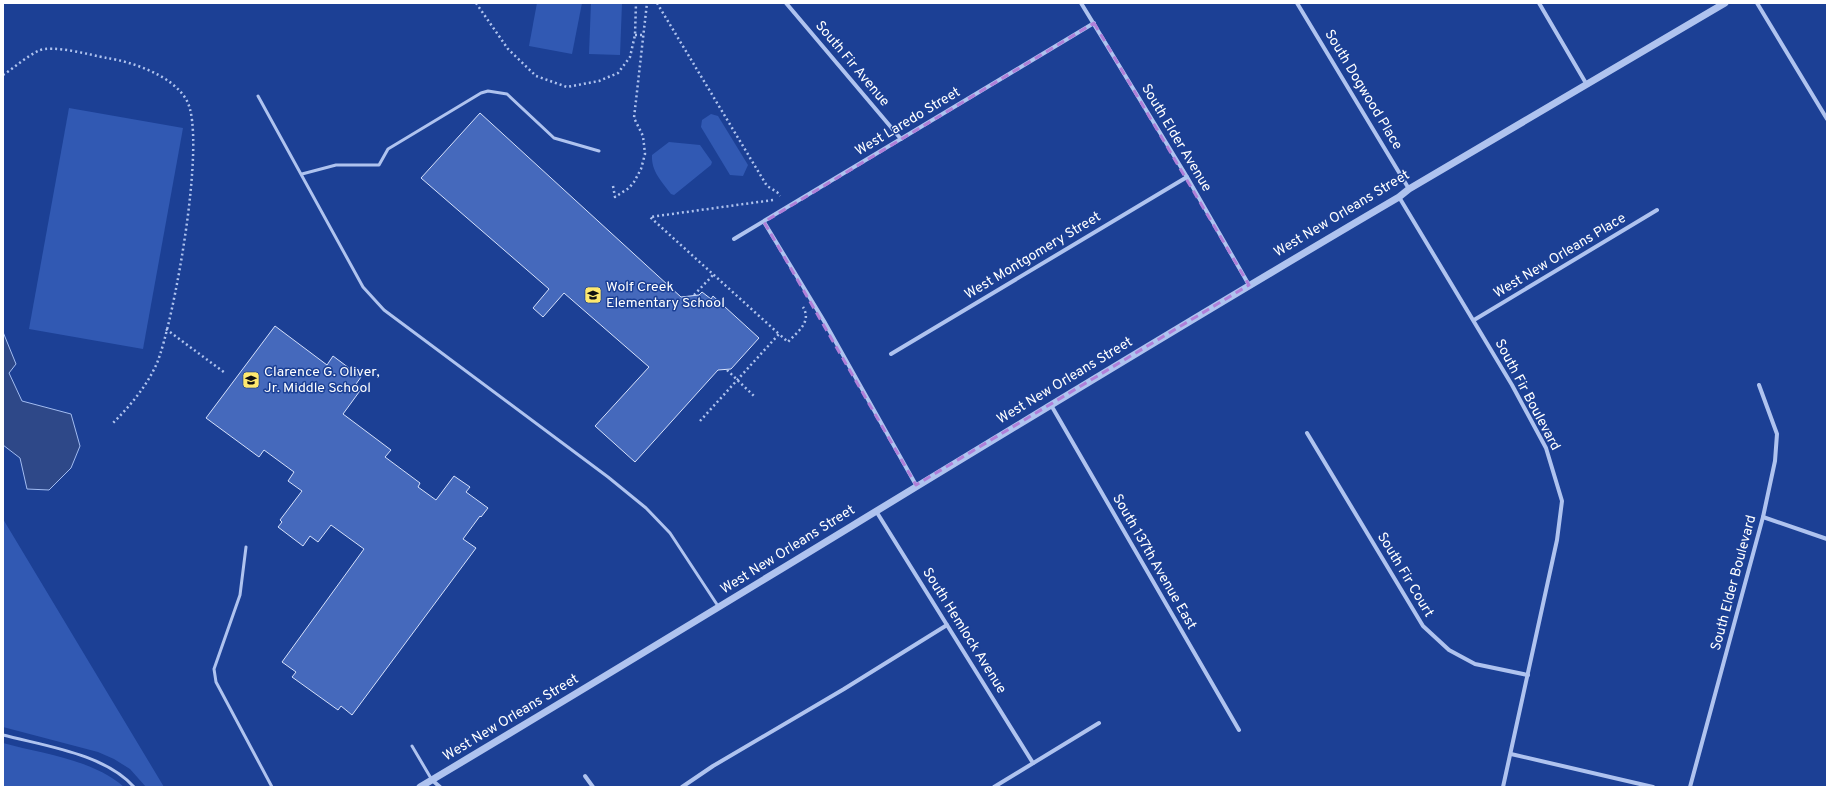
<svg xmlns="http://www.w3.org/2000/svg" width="1830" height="790" viewBox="0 0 1830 790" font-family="Overpass,sans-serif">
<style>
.green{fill:#3159b3}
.water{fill:#2e4888;stroke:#a2bcf1}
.building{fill:#4569bc;stroke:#d6e1fb}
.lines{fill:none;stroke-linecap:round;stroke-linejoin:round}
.path{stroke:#afc3ef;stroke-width:2.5;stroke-dasharray:2 3;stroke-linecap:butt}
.service{stroke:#afc3ef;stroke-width:3}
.minor{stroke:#afc3ef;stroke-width:4}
.tertiary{stroke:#afc3ef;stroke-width:7}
.marked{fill:none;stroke:#b080d9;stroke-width:3;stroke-dasharray:8 5;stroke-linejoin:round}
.labels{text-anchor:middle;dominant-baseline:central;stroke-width:3;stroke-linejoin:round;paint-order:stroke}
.street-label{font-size:14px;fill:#fff;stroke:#1c4095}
.poi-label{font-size:14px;fill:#fff;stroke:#1c4095;text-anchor:start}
</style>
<rect width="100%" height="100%" fill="#1c4095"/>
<!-- green -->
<g class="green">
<path d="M537,3h45l-10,51 -43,-8z"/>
<path d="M591,3h31l-2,52 -31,-1z"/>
<path d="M69,108l114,20 -40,221 -114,-20z"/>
<path d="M711,114l7,2 30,49 -5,11 -13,-1 -29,-48 1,-7z"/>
<path d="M669,142l31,3 12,17 -1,3 -37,30 -3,-1c-9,-12 -20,-23 -19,-39z"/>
<path d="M3,519l161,268h-18l-16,-18 -16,-10 -16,-7 -95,-25z"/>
<path d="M3,743c40,11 89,16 121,44h-121z"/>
</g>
<!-- water -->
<path class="water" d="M3,332l13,32 -7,9 13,28 49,13 9,32 -9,22 -22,22 -22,-1 -7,-31 -17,-13z"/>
<!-- building -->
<g class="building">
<path d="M480,113l201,184 18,-2 3,-3 9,7 2,-3 46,42 -28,31 -13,1 -83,92 -40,-36 54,-59 -85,-74 -21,24 -10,-9 16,-19 -128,-111z"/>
<path d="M275,326l52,39 6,-9 28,21 -5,7 6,4 -19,26 48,36 -6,7 35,26 -2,4 18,13 18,-24 16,11 -4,5 22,16 -7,9 -1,-1 -17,23 13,9 -124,167 -11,-9 -3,4 -46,-33 4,-5 -14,-10 82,-113 -33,-24 -13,17 -8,-6 -7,10 -25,-19 4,-5 -2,-2 22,-29 -14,-10 6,-9 -30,-22 -5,7 -53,-39z"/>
</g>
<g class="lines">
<!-- path -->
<g class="path">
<path d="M476,3l32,46 28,27 31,11 32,-6 19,-8 12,-16 5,-22 1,-32"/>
<path d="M657,3l110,183 10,6 3,4"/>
<path d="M635,35h8"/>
<path d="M3,75c12,-8 23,-18 35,-24 14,-7 52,4 69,7 26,4 67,18 80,43 20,38 -13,220 -30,262 -10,23 -27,43 -45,61"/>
<path d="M613,186l2,11 14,-9 5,-6 7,-13 4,-15 -2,-18 -9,-18 13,-115"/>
<path d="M773,200l-123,17 129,117"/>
<path d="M694,295l20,-21"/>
<path d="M166,329l59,44"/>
<path d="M727,370l27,26"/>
<path d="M700,421l79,-87 9,8c10,-11 24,-20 15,-35"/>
</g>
<!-- service -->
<g class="service">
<path d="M258,96l105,191 21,23 224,167 38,31 24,25 48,73"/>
<path d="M302,174l34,-9h43l9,-16 93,-56 7,-2 19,3 47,44 45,13"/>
<path d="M246,547l-6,48 -26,74 2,13 56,105"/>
<path d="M3,735c42,11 102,19 131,52"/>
<path d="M412,746l20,34"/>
</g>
<!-- minor -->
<g class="minor">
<path d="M786,3l115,136"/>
<path d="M1081,3l106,174 62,108"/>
<path d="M1297,3l112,186"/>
<path d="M1539,3l48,82"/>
<path d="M1757,3l70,116"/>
<path d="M1399,197l113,188 34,63 16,53 -5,39 -54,247"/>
<path d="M764,222l60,99 92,164"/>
<path d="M734,239l360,-216"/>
<path d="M1474,320l183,-110"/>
<path d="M891,354l296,-177"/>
<path d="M1051,405l188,325"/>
<path d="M1307,433l116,193 26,24 26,14 53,11"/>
<path d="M876,511l157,252"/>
<path d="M1763,517l64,22"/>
<path d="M1511,754l142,33"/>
<path d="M585,776l8,11"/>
<path d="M432,780l8,7"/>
<path d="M682,787l31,-21 131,-77 103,-64"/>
<path d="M994,787l105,-64"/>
<path d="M1690,787l73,-270 12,-56 2,-27 -18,-49"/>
</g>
<!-- tertiary -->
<path class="tertiary" d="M420,787c328,-195 651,-398 979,-590l10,-8 316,-186"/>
</g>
<!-- marked area -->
<path class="marked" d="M1094,23l155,262 -333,200 -152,-263z"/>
<!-- icons -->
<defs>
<symbol id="school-square" viewBox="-11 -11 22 22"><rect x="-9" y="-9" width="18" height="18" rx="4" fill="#ffe96e" stroke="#1c4095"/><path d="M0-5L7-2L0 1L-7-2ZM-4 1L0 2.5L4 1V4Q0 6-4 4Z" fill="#111"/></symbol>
</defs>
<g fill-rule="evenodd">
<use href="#school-square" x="583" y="285" width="20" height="20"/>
<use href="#school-square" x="241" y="370" width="20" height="20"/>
</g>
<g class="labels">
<!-- street labels -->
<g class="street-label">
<text transform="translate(852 64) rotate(50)">South Fir Avenue</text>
<text transform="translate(1363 90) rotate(59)">South Dogwood Place</text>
<text transform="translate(908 122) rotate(-31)">West Laredo Street</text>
<text transform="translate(1176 138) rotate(59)">South Elder Avenue</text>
<text transform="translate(1342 214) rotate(-31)">West New Orleans Street</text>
<text transform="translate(1033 256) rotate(-31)">West Montgomery Street</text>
<text transform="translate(1560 256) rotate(-31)">West New Orleans Place</text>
<text transform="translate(1065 381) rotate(-31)">West New Orleans Street</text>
<text transform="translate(1527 395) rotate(62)">South Fir Boulevard</text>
<text transform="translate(788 550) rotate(-32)">West New Orleans Street</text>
<text transform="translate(1154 562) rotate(60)">South 137th Avenue East</text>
<text transform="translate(1405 575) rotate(59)">South Fir Court</text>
<text transform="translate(1734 583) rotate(-75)">South Elder Boulevard</text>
<text transform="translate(964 631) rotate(58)">South Hemlock Avenue</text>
<text transform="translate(511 718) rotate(-31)">West New Orleans Street</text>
</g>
<!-- poi labels -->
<g class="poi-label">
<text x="606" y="287">Wolf Creek<tspan x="606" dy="16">Elementary School</tspan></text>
<text x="264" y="372">Clarence G. Oliver,<tspan x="264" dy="16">Jr. Middle School</tspan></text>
</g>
</g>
<!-- border -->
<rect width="1830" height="790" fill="none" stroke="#ffffff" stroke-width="8"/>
</svg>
